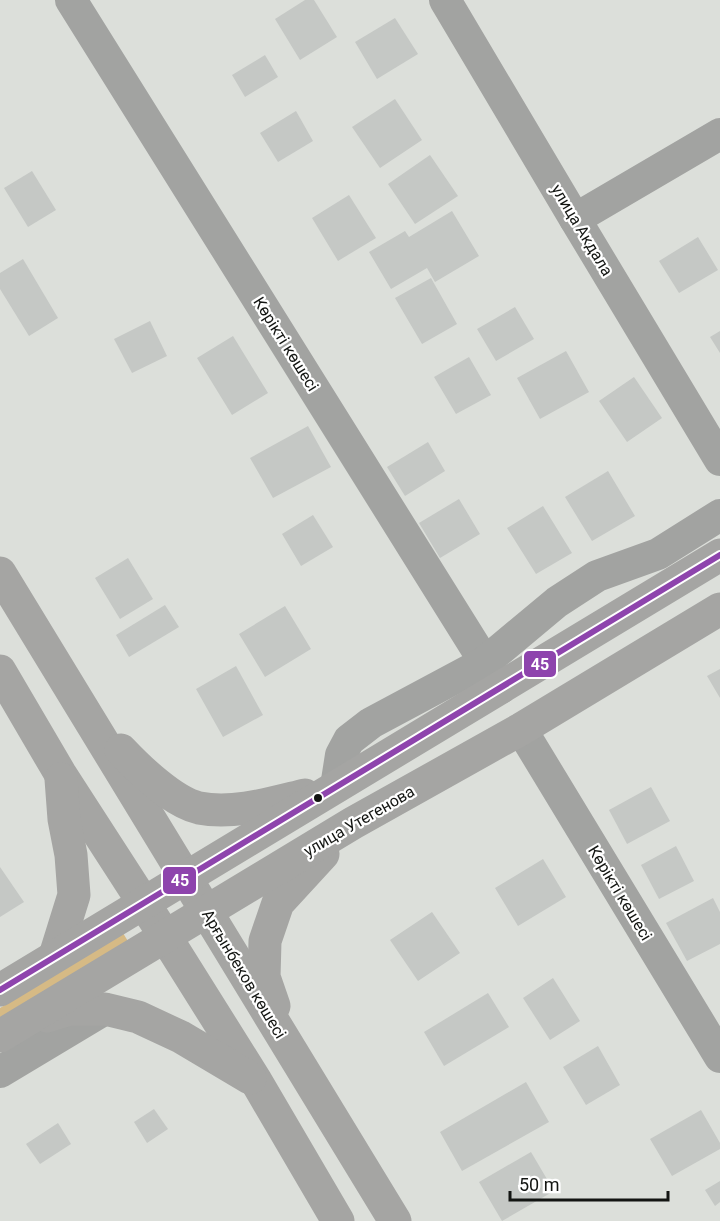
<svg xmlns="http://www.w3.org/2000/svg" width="720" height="1221" viewBox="0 0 720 1221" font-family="Roboto,sans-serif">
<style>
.forest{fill:#d6ba85}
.building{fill:#c5c8c5}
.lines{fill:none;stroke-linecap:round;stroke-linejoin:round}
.minor{stroke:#a2a3a1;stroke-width:32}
.major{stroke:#a5a5a3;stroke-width:33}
.bus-1-casing{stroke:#fff;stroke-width:10}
.bus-1{stroke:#8e44ad;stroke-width:6}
.bus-dot{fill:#131512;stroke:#fff;stroke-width:2}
.labels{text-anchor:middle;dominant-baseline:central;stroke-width:4.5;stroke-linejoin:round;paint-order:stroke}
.street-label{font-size:16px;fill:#131512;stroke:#fff}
.line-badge{stroke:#fff;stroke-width:2}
.badge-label{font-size:16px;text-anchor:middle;font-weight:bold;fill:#fff}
</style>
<rect width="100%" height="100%" fill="#dcdfda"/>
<!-- forest -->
<path class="forest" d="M123,933l6,10 -129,79v-14z"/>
<!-- building -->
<g class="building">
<path d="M305,0h9l23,37 -37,23 -25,-41z"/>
<path d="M395,18l23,36 -41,25 -22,-37z"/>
<path d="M265,55l13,22 -33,20 -13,-22z"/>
<path d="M395,99l27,41 -42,28 -28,-41z"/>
<path d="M296,111l17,30 -35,21 -18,-29z"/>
<path d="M430,155l28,41 -43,28 -27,-40z"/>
<path d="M32,171l24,39 -28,17 -24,-39z"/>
<path d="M349,195l27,43 -38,23 -26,-43z"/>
<path d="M452,211l27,45 -44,26 -8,-14 -36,21 -22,-37 36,-21 4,6z"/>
<path d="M698,237l20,33 -39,23 -20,-32z"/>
<path d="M23,259l35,59 -29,18 -29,-47v-16z"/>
<path d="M431,278l26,46 -35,20 -27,-46z"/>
<path d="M515,307l19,32 -38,22 -19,-32z"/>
<path d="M150,321l17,35 -35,17 -18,-34z"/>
<path d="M720,331v22l-10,-16z"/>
<path d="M233,336l35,57 -36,22 -35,-57z"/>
<path d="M566,351l23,41 -49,27 -23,-41z"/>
<path d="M469,357l22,38 -35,19 -22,-37z"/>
<path d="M634,377l28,41 -35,24 -28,-41z"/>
<path d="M308,426l23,41 -58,31 -23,-40z"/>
<path d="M428,442l17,29 -40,25 -18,-29z"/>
<path d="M608,471l27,45 -43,25 -27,-44z"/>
<path d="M459,499l21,35 -40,24 -21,-35z"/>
<path d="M543,506l29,47 -36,21 -29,-46z"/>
<path d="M313,515l20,32 -32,19 -19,-32z"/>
<path d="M128,558l25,41 -33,20 -25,-41z"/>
<path d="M165,605l14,22 -50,30 -13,-22z"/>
<path d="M285,606l26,43 -46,28 -26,-43z"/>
<path d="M236,666l27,49 -40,22 -27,-48z"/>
<path d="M720,669v29l-13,-22z"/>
<path d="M651,787l19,34 -43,23 -18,-34z"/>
<path d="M676,846l18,35 -35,18 -18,-34z"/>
<path d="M543,859l23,38 -48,29 -23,-38z"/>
<path d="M0,867l24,35 -24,15z"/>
<path d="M713,898l7,14v32l-33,17 -21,-38z"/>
<path d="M432,912l28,41 -42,28 -28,-41z"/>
<path d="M553,978l27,43 -30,19 -27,-42z"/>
<path d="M488,993l21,34 -65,39 -20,-34z"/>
<path d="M598,1046l22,39 -34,20 -23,-38z"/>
<path d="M526,1082l23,40 -87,49 -22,-39z"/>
<path d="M154,1109l14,20 -21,14 -13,-21z"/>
<path d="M701,1110l19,33v6l-48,27 -22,-37z"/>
<path d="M58,1123l13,21 -31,20 -14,-20z"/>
<path d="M531,1152l23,39 -52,30 -23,-39z"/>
<path d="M720,1181v21l-5,4 -10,-16z"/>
</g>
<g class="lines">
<!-- minor -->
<g class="minor">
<path d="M71,0l430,688"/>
<path d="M445,0l130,219 145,241"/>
<path d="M575,219l145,-85"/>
<path d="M521,729l199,328"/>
<path d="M336,787l5,-32 8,-15 22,-17 114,-61 72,-60 40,-26 61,-22 62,-39"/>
<path d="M0,1072l105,-63"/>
</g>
<!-- major -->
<g class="major">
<path d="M0,573l395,648"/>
<path d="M0,671l61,104 104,161 91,145 82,140"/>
<path d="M121,750c18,19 52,52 78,58 34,7 73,-5 106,-13"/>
<path d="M55,956l19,-61 -3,-40 -7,-36 -3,-40"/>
<path d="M0,990c239,-147 481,-289 720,-435"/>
<path d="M274,1006l-10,-29 1,-36 13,-38 45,-49"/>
<path d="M47,1016l23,-7h35l33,8 43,20 69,41"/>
<path d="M0,1036l353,-213 168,-94 199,-120"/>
</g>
<defs>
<path id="bus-1" d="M0,990c239,-147 481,-289 720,-435"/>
</defs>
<!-- bus-1 casing -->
<use href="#bus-1" class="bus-1-casing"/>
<!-- bus-1 -->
<use href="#bus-1" class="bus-1"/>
</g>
<!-- markers -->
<circle class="bus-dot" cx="318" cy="798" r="5"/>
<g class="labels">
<!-- street labels -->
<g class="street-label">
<text transform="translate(582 230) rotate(59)">улица Акдала</text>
<text transform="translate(286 344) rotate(58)">Көрікті көшесі</text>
<text transform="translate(359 821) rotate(-30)">улица Утегенова</text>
<text transform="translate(620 893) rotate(59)">Көрікті көшесі</text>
<text transform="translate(244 974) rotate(59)">Арғынбеков көшесі</text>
</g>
</g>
<g class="line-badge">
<rect x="523" y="650" width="34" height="28" rx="6" fill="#8e44ad"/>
<rect x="162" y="866" width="35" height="29" rx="6" fill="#8e44ad"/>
</g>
<g class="badge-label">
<text x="540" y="670">45</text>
<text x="180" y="886">45</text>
</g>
<!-- scale -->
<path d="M510 1191v9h158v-9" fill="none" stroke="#131512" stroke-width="3"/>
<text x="519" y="1191" font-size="18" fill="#131512" stroke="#ffffff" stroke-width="4.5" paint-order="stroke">50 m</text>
</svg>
